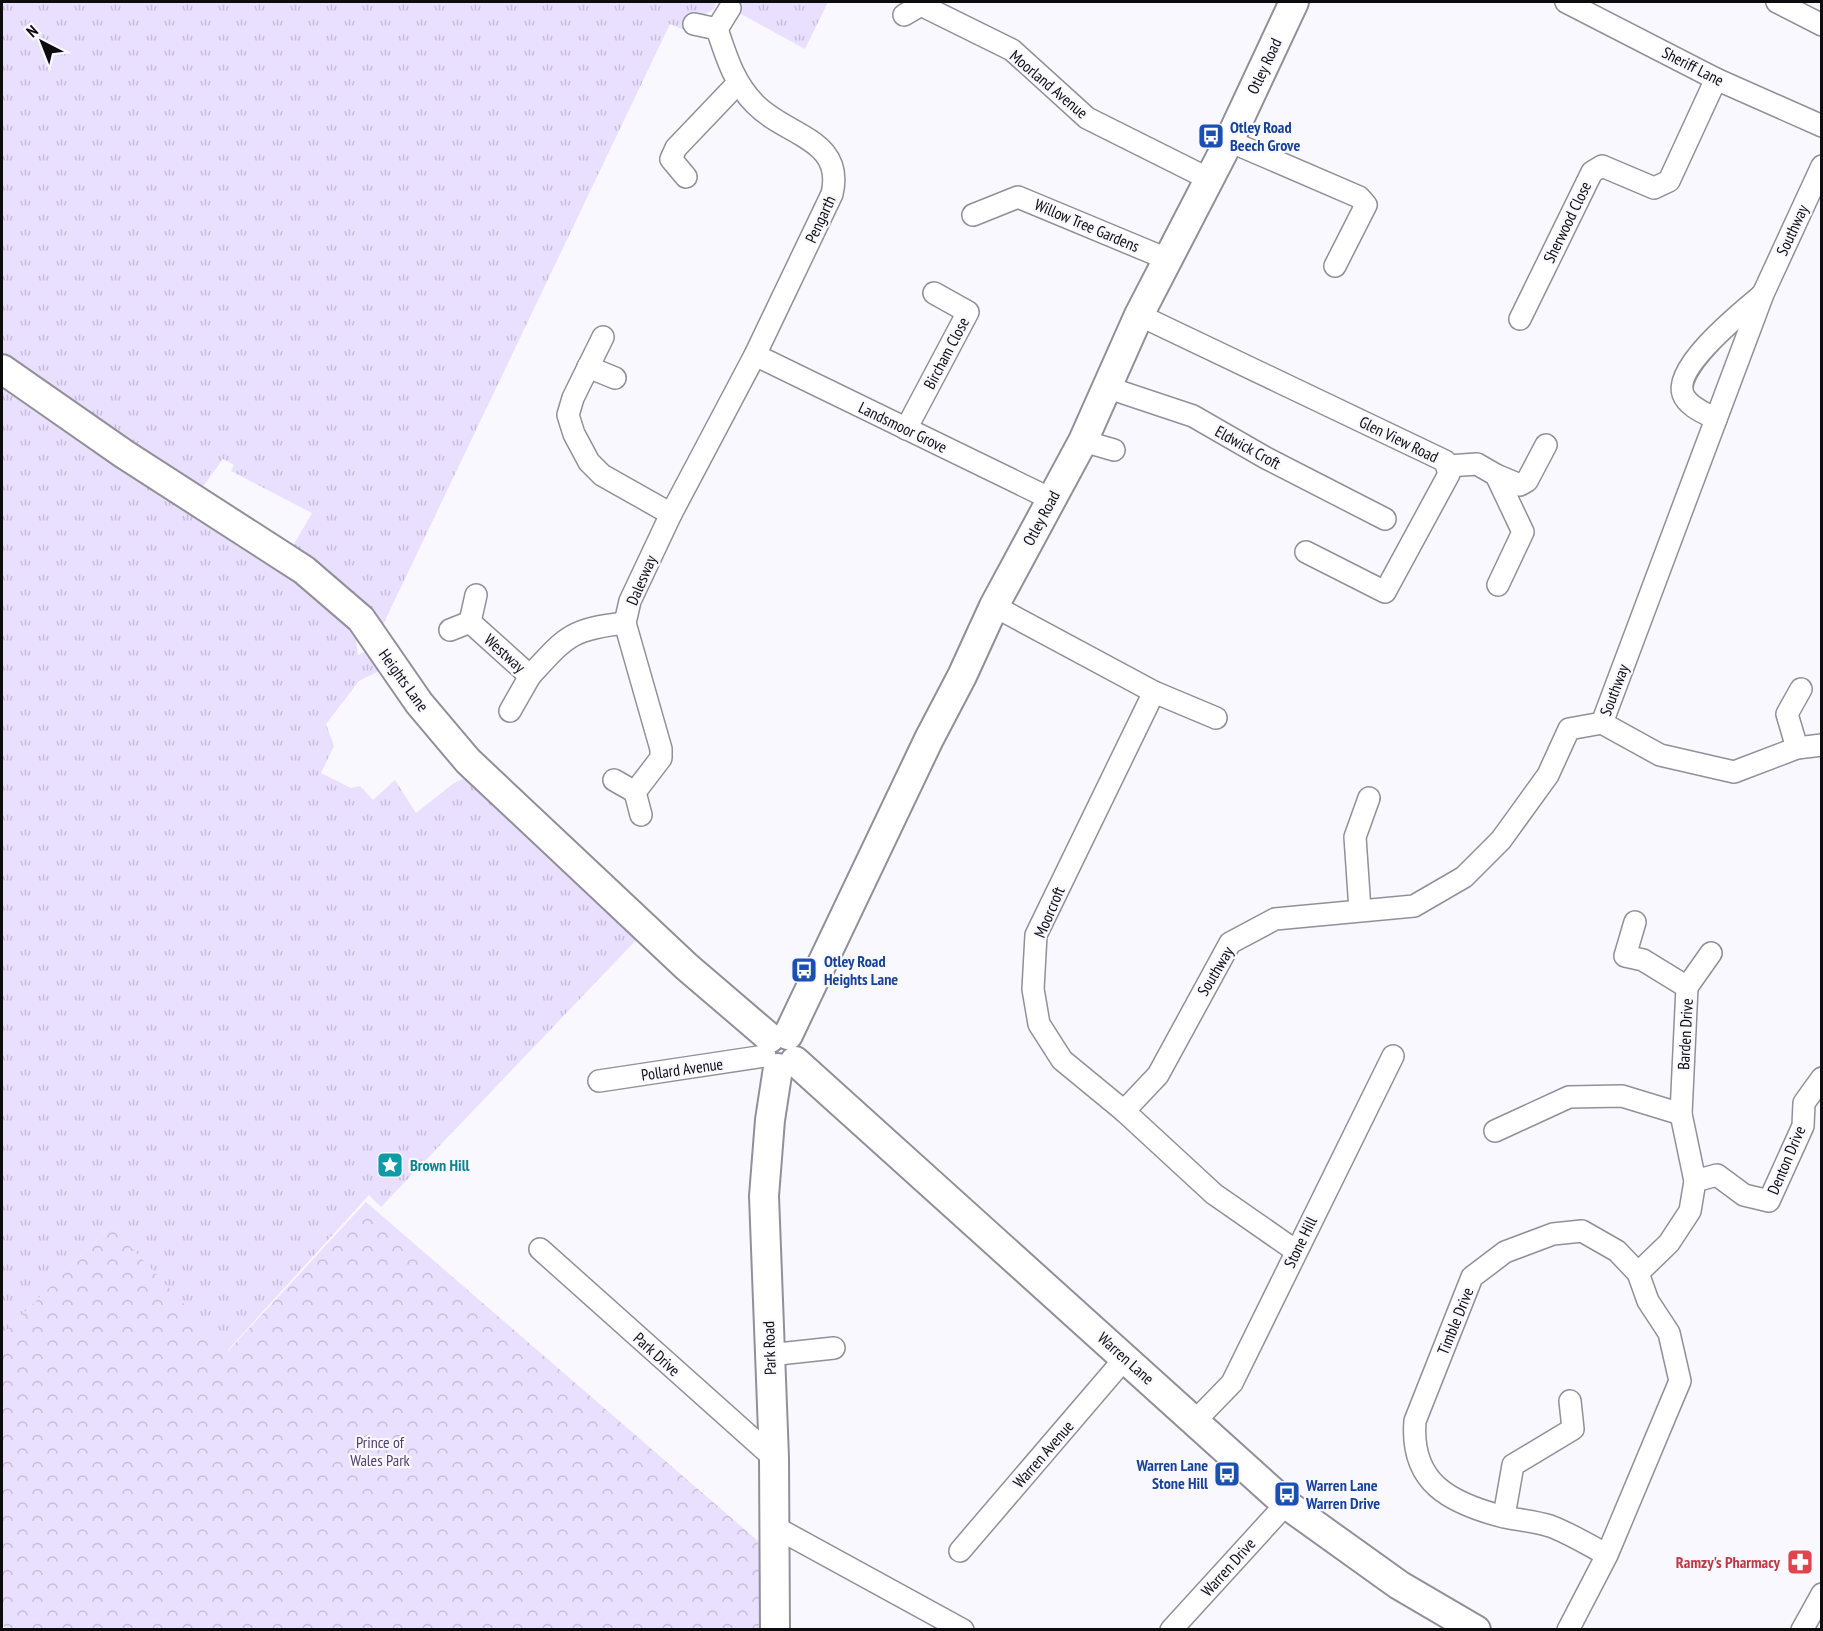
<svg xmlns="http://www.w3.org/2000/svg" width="1823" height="1631" viewBox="0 0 1823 1631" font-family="'PT Sans Narrow',sans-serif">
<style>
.grass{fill:url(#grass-tufts)}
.park{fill:url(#park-crowns)}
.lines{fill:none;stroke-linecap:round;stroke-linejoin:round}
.street-casing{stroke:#928f99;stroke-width:24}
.secondary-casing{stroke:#928f99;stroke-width:32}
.street{stroke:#fff;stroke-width:21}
.secondary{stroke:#fff;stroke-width:28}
.labels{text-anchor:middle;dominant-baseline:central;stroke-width:4.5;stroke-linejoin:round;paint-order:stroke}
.street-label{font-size:16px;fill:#0c0b0e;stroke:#faf8ff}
.transit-label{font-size:16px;font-weight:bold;fill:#164399;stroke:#faf8ff;text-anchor:start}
.culture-label{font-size:16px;font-weight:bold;fill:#0d838f;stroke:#faf8ff;text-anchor:start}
.park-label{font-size:16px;fill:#503f6c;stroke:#faf8ff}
.health-label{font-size:16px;font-weight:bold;fill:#be3a42;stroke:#faf8ff;text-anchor:end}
</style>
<defs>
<pattern id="grass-tufts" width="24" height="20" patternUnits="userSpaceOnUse" patternTransform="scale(1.5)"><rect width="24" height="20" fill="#e9dffe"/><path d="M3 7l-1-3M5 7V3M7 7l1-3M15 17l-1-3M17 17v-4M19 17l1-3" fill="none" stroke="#c7bed8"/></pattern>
<pattern id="park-crowns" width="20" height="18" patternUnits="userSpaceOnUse" patternTransform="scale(1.5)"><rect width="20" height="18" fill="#e9dffe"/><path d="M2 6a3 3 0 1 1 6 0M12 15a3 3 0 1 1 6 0" fill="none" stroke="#c7bed8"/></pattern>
</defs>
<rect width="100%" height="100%" fill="#faf8ff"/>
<!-- grass -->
<g class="grass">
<path d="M2,2h826l-23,47 -75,-41 -14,-5 -2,6 -12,7 -11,17 -21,-9 -290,607 -90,-80 22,-38 -81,-42 3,-6 -11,-6 -24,33 -197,-134z"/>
<path d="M2,382l318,211 42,43 -6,5 2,14 14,-7 13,20 -26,13 -33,43 8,22 -13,27 30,15 9,-2 13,14 22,-20 21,33 38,-30 13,-6 173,159 -259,271 -12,-12 -142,156 -116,-125 -109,109z"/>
</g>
<!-- park -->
<path class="park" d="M366,1202l392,339 11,56 -4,33h-759l-4,-7v-288l109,-109 117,125z"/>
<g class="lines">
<defs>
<g id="street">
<path d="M1566,2l150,77 106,47"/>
<path d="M1777,2l45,23"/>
<path d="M904,15l17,-10 91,45 75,68 122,61"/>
<path d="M717,29l13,-21"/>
<path d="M1229,141l130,56 7,8 -31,61"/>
<path d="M686,177l-15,-18 5,-11 62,-65"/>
<path d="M973,215l45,-18 149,62"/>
<path d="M1139,315l306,146 4,13 -64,118 -79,-40"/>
<path d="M1520,319l72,-147 10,-6 52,22 15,-7 47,-102"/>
<path d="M603,337l-30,61 -5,17 6,19 15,28 13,13 69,39"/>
<path d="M755,355l296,144"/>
<path d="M588,367l27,11"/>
<path d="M1106,387l87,29 73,42 119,61"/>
<path d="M1716,419c-11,-6 -28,-12 -33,-25 -10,-27 60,-83 79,-99"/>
<path d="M906,429l62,-117 -34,-19"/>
<path d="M1083,441l31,9"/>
<path d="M1448,466l29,-2 19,11 27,57 -25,53"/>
<path d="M1496,475l24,10 7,-4 19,-36"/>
<path d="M476,595l-6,27 60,54c36,-39 40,-47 95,-53"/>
<path d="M994,606l160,86 -118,243 -3,54 6,35 23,36 62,51 90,83 82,57"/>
<path d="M450,630l20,-8"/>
<path d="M1154,692l62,26"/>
<path d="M510,711l20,-35"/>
<path d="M1602,723l58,32 74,17 63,-24 25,-3"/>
<path d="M1797,748l-10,-34 14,-25"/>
<path d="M614,780l21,12"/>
<path d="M641,815l-6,-23 26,-34v-9l-36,-126 5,-22 41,-87 84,-159 77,-161c13,-55 -46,-58 -77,-90 -21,-21 -29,-48 -38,-75l-23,-5"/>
<path d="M1360,910l-5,-73 14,-39"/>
<path d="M1635,922l-10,34 18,4 44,27 -6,127 14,67 -5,30 -21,32 -31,30"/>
<path d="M1687,987l24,-34"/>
<path d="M599,1081l166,-25"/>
<path d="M1124,1111l34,-36 72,-132 45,-24 139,-13 50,-29 37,-37 47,-65 21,-46 33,-6 161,-429 59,-128"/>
<path d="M1495,1131l74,-34 53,-1 59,18"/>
<path d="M1695,1181l22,-6 27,20 25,6 34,-75 1,-23 18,-25"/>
<path d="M540,1249l234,209"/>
<path d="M769,1355l65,-7"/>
<path d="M1196,1420l36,-37 161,-327"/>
<path d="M1504,1516l9,-51 60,-36 -3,-28"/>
<path d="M773,1526l190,104"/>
<path d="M960,1551l166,-194"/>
<path d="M1171,1630l115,-126"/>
<path d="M1568,1630l39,-75 73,-174 -11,-48 -21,-32 -10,-28 -21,-22 -35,-20 -29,3 -48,18 -33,25 -57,144c-5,62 35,82 89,96 15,3 31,4 46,9 19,7 39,19 57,29"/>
<path d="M1802,1630l20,-36"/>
</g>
<g id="secondary">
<path d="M2,369l122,85 180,116 57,49 58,84 49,58 219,206 83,71"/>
<path d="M788,1035l141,-296 33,-63 32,-70 89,-165 56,-126 90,-174 65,-139"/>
<path d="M795,1061l491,443 113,81 77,45"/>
<path d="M775,1630l-1,-172 -10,-262 6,-76 8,-52"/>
</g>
</defs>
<!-- street casing -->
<use href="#street" class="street-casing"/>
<!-- secondary casing -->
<use href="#secondary" class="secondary-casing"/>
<!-- street -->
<use href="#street" class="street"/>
<!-- secondary -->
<use href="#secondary" class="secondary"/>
</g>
<!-- icons -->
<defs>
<symbol id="bus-square" viewBox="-11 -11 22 22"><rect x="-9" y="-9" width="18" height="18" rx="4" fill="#1a4fb4" stroke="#faf8ff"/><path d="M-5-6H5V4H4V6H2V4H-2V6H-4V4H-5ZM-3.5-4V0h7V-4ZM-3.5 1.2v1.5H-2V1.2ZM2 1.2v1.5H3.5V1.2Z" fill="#fff"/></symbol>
<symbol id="sight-square" viewBox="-11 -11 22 22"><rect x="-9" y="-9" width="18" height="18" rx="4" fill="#0f9aa8" stroke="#faf8ff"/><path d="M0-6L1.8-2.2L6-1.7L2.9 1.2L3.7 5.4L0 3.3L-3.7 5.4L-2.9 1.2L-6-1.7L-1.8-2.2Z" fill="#fff"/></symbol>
<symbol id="pharmacy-square" viewBox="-11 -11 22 22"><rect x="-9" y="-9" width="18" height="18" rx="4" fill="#e0444e" stroke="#faf8ff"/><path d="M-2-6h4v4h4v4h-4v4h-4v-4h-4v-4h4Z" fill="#fff"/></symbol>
</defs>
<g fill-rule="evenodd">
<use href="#bus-square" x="1196" y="121" width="30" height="30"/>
<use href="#bus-square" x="789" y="955" width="30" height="30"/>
<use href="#sight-square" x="375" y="1150" width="30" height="30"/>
<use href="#bus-square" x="1212" y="1459" width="30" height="30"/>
<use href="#bus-square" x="1272" y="1479" width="30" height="30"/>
<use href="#pharmacy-square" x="1785" y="1547" width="30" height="30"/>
</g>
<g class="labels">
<!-- street labels -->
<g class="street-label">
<text transform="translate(1264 66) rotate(-65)">Otley Road</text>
<text transform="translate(1693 66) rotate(27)">Sheriff Lane</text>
<text transform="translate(1049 84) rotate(40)">Moorland Avenue</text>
<text transform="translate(820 219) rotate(-65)">Pengarth</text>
<text transform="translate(1567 222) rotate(-64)">Sherwood Close</text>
<text transform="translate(1087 225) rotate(23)">Willow Tree Gardens</text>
<text transform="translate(1792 230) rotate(-65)">Southway</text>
<text transform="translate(946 353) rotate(-62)">Bircham Close</text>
<text transform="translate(903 427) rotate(26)">Landsmoor Grove</text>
<text transform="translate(1399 439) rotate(26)">Glen View Road</text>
<text transform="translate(1248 447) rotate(29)">Eldwick Croft</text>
<text transform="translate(1041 518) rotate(-62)">Otley Road</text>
<text transform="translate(641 580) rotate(-67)">Dalesway</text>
<text transform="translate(505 653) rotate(42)">Westway</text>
<text transform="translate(404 680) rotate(54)">Heights Lane</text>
<text transform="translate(1614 690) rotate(-69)">Southway</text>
<text transform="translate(1049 912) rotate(-67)">Moorcroft</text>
<text transform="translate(1215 971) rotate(-59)">Southway</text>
<text transform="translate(1685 1034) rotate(-87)">Barden Drive</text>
<text transform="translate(682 1069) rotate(-8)">Pollard Avenue</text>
<text transform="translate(1786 1160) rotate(-67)">Denton Drive</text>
<text transform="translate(1300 1242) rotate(-64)">Stone Hill</text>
<text transform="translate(1455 1321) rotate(-68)">Timble Drive</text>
<text transform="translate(769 1348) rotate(-92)">Park Road</text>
<text transform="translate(657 1354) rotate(42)">Park Drive</text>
<text transform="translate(1126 1358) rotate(42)">Warren Lane</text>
<text transform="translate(1043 1454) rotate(-49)">Warren Avenue</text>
<text transform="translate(1228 1567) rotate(-48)">Warren Drive</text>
</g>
<!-- transit labels -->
<g class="transit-label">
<text x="1230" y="127">Otley Road<tspan x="1230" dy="18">Beech Grove</tspan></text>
<text x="824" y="961">Otley Road<tspan x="824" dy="18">Heights Lane</tspan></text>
<text x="1208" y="1465" text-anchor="end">Warren Lane<tspan x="1208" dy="18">Stone Hill</tspan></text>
<text x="1306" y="1485">Warren Lane<tspan x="1306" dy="18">Warren Drive</tspan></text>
</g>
<!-- culture labels -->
<g class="culture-label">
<text x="410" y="1165">Brown Hill</text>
</g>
<!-- park labels -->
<g class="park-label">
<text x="380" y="1442">Prince of<tspan x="380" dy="18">Wales Park</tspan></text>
</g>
<!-- health labels -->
<g class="health-label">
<text x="1780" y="1562">Ramzy's Pharmacy</text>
</g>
</g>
<!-- border -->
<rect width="1823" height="1631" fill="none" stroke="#0c0b0e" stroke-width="6"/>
<!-- north arrow -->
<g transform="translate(42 42) rotate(318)" stroke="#faf8ff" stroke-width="4.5" paint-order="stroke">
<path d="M0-4.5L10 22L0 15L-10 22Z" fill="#0c0b0e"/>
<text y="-9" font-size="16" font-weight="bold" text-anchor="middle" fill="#0c0b0e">N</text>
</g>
</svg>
